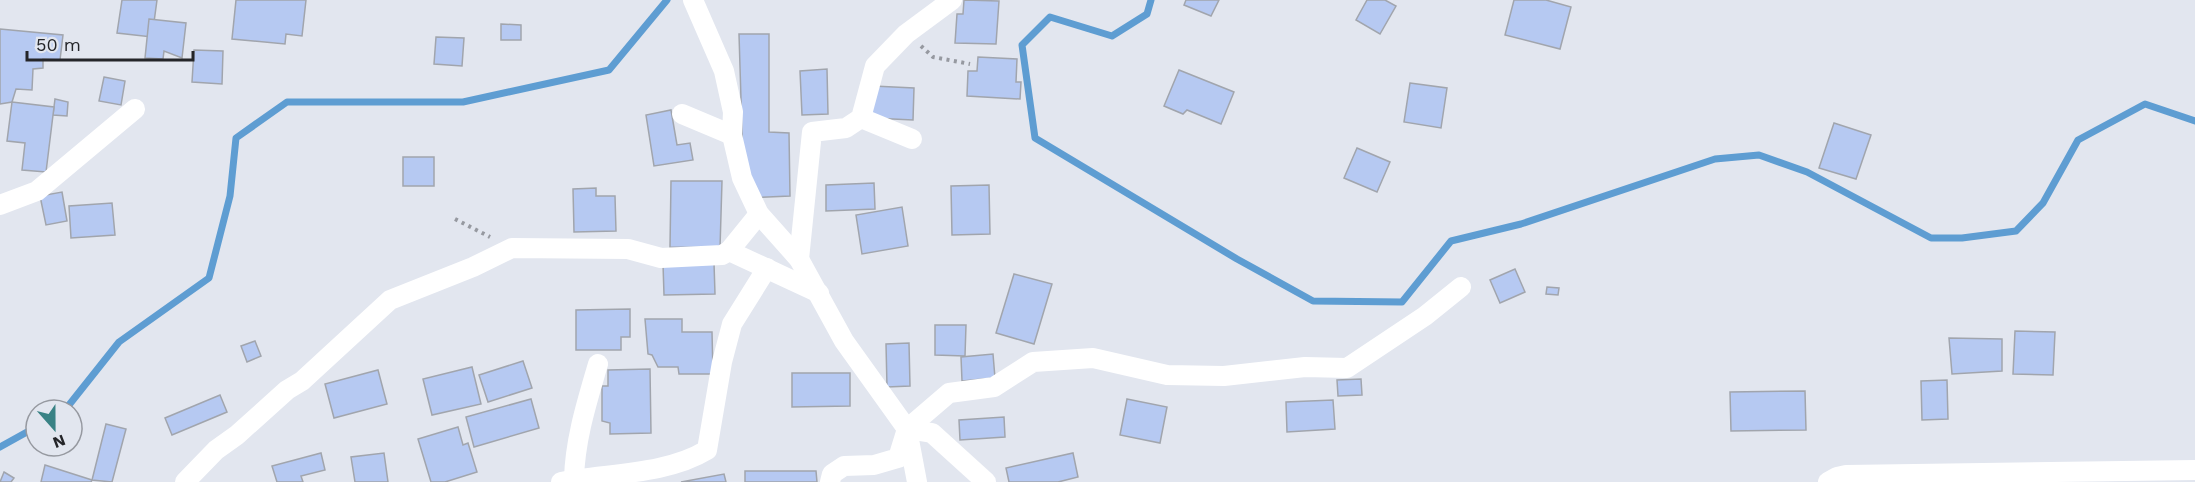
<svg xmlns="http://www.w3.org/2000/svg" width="2195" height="482" viewBox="0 0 2195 482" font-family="'Work Sans',sans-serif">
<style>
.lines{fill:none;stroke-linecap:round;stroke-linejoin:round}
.stream{stroke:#5e9dd2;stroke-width:7}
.building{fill:#b6c9f2;stroke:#a1a5ad;stroke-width:1.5}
.path{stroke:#9699a0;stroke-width:4;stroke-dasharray:3 4.5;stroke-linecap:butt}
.minor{stroke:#fff;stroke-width:20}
</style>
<rect width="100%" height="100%" fill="#e2e6ef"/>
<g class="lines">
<!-- stream -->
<g class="stream">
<path d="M1151,0l-4,14 -35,22 -62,-19 -28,28 13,93 202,121 76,42 89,1 49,-61 70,-17 194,-65 44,-4 48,17 124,66h31l54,-7 27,-28 35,-63 67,-36 50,17"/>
<path d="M65,410l54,-68 90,-64 21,-82 6,-58 51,-36h176l146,-32 58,-70"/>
<path d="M0,447l36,-20"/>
</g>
</g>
<!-- building -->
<g class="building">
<path d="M122,0h35l-5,37 -35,-4z"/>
<path d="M236,0h70l-4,36 -16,-2 -1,10 -53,-5z"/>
<path d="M964,0l35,1 -3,43 -41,-1 2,-29h6z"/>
<path d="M1186,0h33l-8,16 -27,-11z"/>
<path d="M1367,0h18l11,6 -16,28 -24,-14z"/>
<path d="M1514,0h32l25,7 -11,42 -55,-14z"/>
<path d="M149,19l37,4 -4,35 -18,-7 -1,8 -18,-1z"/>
<path d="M501,24l20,1v15h-20z"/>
<path d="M0,29l63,6 -3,25 -17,-1v9l-10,1 -1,21 -16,-1 -4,13 -12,2z"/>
<path d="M739,34h30v98l20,1 1,63 -46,2z"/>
<path d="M436,37l28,1 -2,28 -28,-2z"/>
<path d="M194,50l29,1 -1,33 -30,-2z"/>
<path d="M978,57l39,2 -1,23h5l-1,17 -53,-3 1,-25h9z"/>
<path d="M827,69l1,45 -26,1 -2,-44z"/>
<path d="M1179,70l55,22 -13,32 -34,-14 -4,4 -19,-8z"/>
<path d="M104,77l21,4 -4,24 -22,-4z"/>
<path d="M1410,83l37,5 -6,40 -37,-6z"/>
<path d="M873,86l41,2 -1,32 -41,-2z"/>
<path d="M55,99l13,3 -1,14 -14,-1z"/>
<path d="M12,102l42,5 -8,65 -24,-2 3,-27 -18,-2z"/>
<path d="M671,110l6,35 13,-2 3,17 -39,6 -8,-51z"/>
<path d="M1834,123l37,12 -15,44 -37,-11z"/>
<path d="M1357,148l33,14 -13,30 -33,-14z"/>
<rect x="403" y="157" width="31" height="29"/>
<path d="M671,181h51l-2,67 -50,-1z"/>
<path d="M874,183l1,26 -49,2v-26z"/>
<path d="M989,185l1,49 -38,1 -1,-49z"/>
<path d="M596,188v8h19l1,35 -42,1 -1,-43z"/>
<path d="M62,192l5,29 -21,4 -6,-29z"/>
<path d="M112,203l3,32 -44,3 -2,-32z"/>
<path d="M902,207l6,39 -46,8 -6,-39z"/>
<path d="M714,263l1,31 -51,1 -1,-31z"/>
<path d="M1515,269l10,23 -25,11 -10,-23z"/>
<path d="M1014,274l38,10 -18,60 -38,-11z"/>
<path d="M1547,287l12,1 -1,7 -12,-1z"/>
<path d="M630,309v28h-9v13h-45v-40z"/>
<path d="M645,319h37v13h30l1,42h-34l-1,-7h-20l-6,-12 -4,-1z"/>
<path d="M935,325h31l-1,31 -30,-1z"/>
<path d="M2015,331l40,1 -2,43 -40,-1z"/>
<path d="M1949,338l53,1v32l-50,3z"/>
<path d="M255,341l6,15 -14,6 -6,-16z"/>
<path d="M909,343l1,43 -23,1 -1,-43z"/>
<path d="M993,354l2,24 -33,3 -1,-24z"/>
<path d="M523,361l9,27 -44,14 -9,-27z"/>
<path d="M472,367l9,37 -49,11 -9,-36z"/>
<path d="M650,369l1,64 -41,1v-11l-8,-2v-35h6v-16z"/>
<path d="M378,370l9,34 -53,14 -9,-34z"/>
<path d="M792,373h58v33l-58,1z"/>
<path d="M1361,379l1,16 -24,1 -1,-16z"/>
<path d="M1947,380l1,39 -26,1 -1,-39z"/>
<path d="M1805,391l1,39 -75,1 -1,-39z"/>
<path d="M220,395l7,17 -55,23 -7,-17z"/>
<path d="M531,399l8,29 -65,19 -8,-30z"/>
<path d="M1127,399l40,8 -7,36 -40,-8z"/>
<path d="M1333,400l2,29 -48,3 -1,-30z"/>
<path d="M1004,417l1,20 -45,3 -1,-20z"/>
<path d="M106,424l20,5 -14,53 -20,-2z"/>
<path d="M458,427l5,18 5,-2 9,29 -32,10h-14l-13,-43z"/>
<path d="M321,453l4,17 -24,6 2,6h-26l-5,-16z"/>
<path d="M384,453l4,29h-33l-4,-25z"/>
<path d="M1073,453l5,24 -20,5h-49l-3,-14z"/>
<path d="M45,465l47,15 -1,2h-50z"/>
<path d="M745,471h71l1,11h-72z"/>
<path d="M4,472l10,6 -3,4h-11z"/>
<path d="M724,474l2,8h-45z"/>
</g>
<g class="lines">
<!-- path -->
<g class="path">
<path d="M921,46l12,11 37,7"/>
<path d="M455,219l35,18"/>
</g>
<!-- minor -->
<g class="minor">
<path d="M693,0l31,71 9,41 -1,23 10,43 17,36 40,45 45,82 63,88 10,53"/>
<path d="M682,114l50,21"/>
<path d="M861,118l51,21"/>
<path d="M0,205l37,-14 98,-82"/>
<path d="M729,251l90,42"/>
<path d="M799,259l13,-127 34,-4 15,-10 14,-52 31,-32 46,-34"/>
<path d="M907,429l25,4 54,49"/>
<path d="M185,482l31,-32 21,-15 50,-45 15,-9 88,-81 83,-33 39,-19 116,1 33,9 61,-3 7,-4 30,-37"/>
<path d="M561,482c46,-9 105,-7 146,-32l15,-88 10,-38 35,-56"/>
<path d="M580,482l-6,-3c1,-40 13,-77 24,-115"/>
<path d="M830,482l2,-8 12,-8 30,-1 24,-7 9,-29 42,-36 45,-6 39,-25 60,-4 74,17 57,1 81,-9 42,1 78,-52 36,-29"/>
<path d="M1828,482l9,-5 9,-2 349,-5"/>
</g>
</g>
<!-- north arrow -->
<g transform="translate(54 428) rotate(159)"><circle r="28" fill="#e2e6ef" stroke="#9699a0" stroke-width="1.5"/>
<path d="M0-4.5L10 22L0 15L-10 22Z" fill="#398285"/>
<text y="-9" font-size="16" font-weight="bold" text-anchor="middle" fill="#242529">N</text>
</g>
<!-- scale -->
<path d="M27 51v9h166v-9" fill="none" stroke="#242529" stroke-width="3"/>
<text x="36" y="51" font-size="18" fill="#242529" stroke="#e2e6ef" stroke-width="4.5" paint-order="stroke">50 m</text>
</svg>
